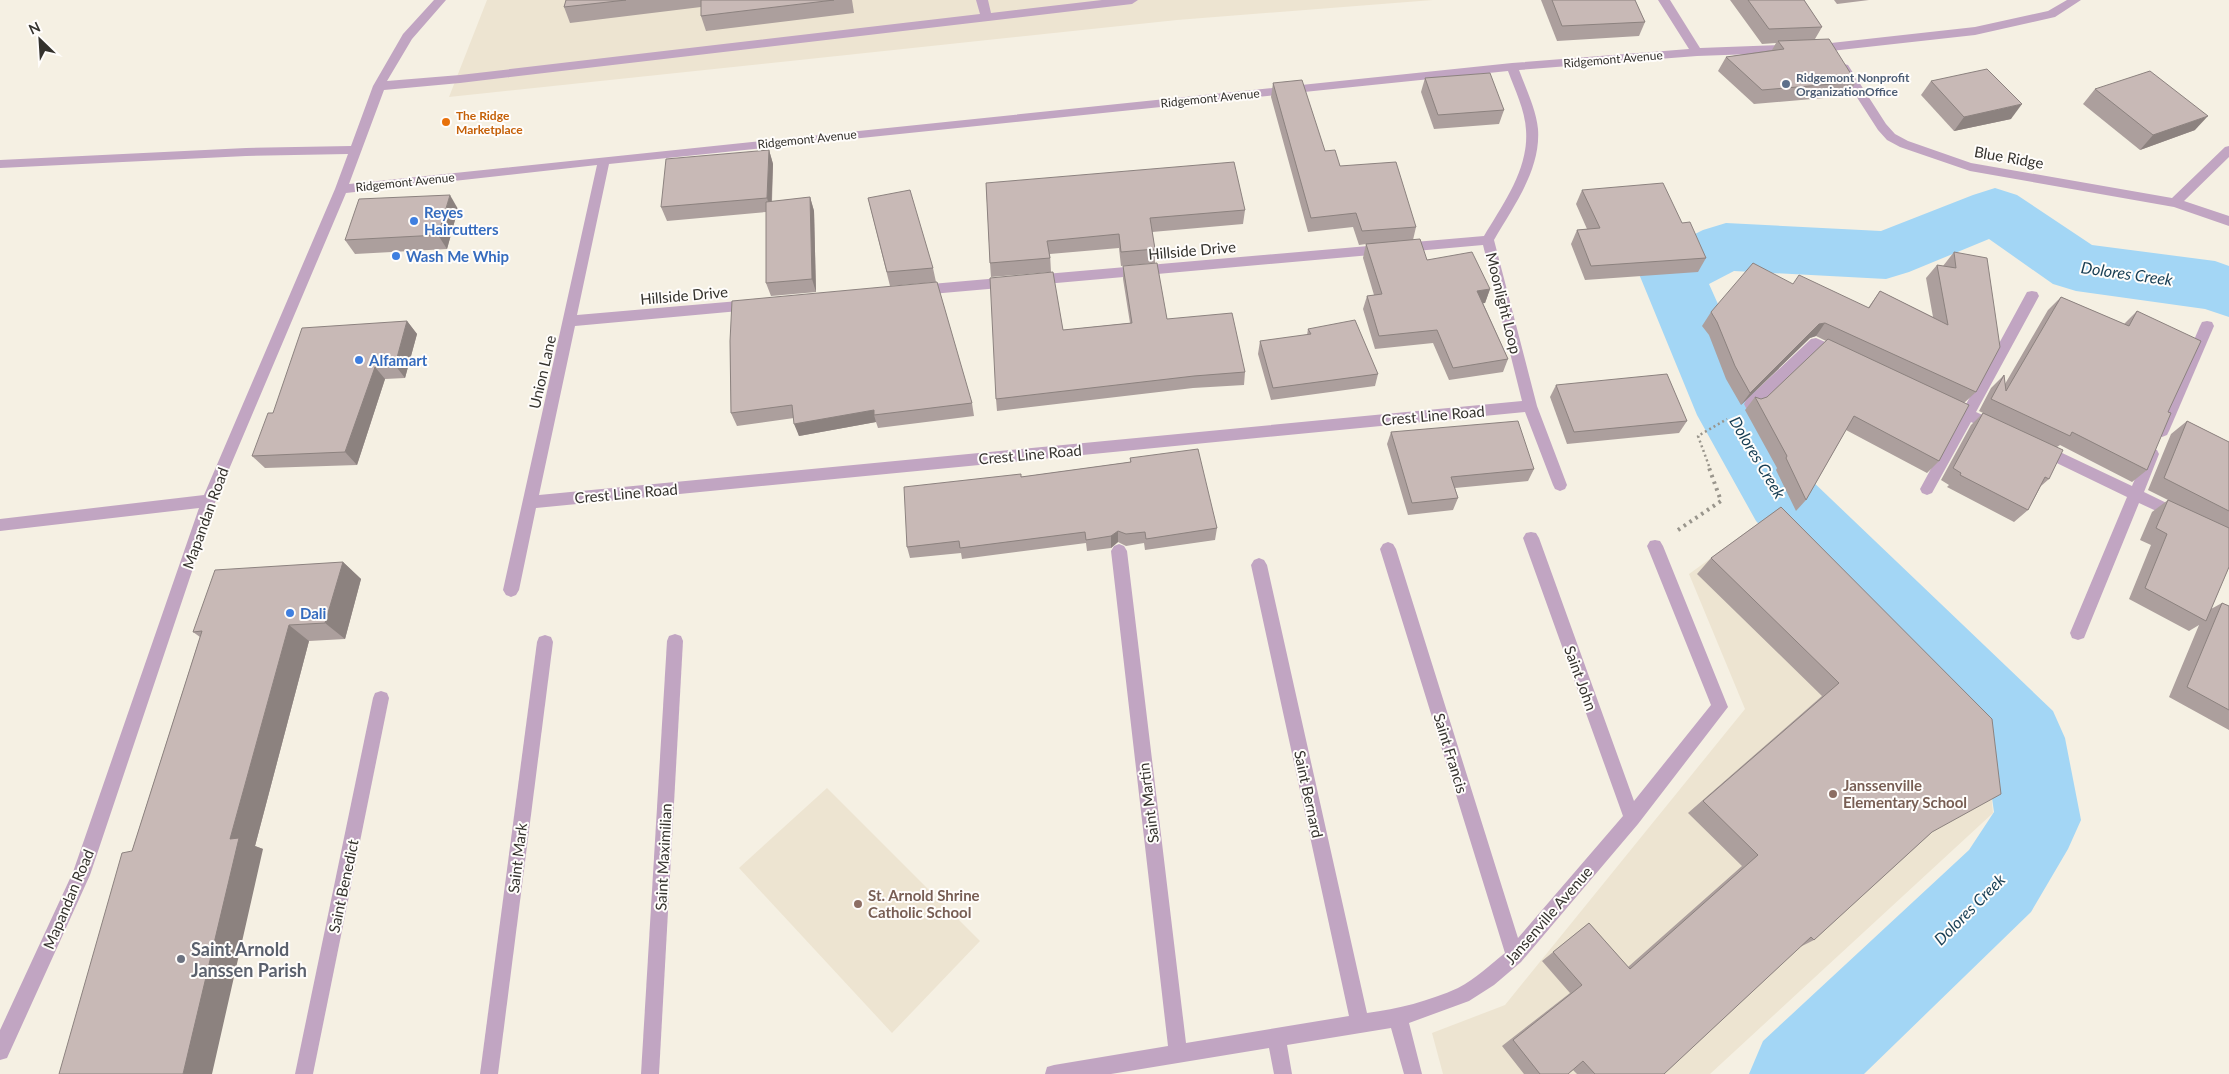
<svg xmlns="http://www.w3.org/2000/svg" width="2229" height="1074" viewBox="0 0 2229 1074" font-family="Lato,sans-serif">
<style>
.built{fill:#ede4d1}
.lines{fill:none;stroke-linecap:round;stroke-linejoin:round}
.river{fill:#a3d6f5;fill-rule:evenodd}
.path-far1{stroke:#99958c;stroke-width:2.5;stroke-dasharray:2 3;stroke-linecap:butt}
.path{stroke:#99958c;stroke-width:4;stroke-dasharray:2.5 4.5;stroke-linecap:butt}
.minor{fill:#c1a5c2;fill-rule:evenodd}
.wall{fill:#ac9f9d}
.shaded-wall{fill:#8c827f}
.building{fill:#c8b9b6;stroke:#8c827f}
.service-dot{fill:#5c6f8a;stroke:#fffdfb;stroke-width:2}
.food-dot{fill:#e8710a;stroke:#fffdfb;stroke-width:2}
.shop-dot{fill:#3f7fe0;stroke:#fffdfb;stroke-width:2}
.education-dot{fill:#8d6e63;stroke:#fffdfb;stroke-width:2}
.worship-dot{fill:#6b7280;stroke:#fffdfb;stroke-width:2}
.labels{text-anchor:middle;dominant-baseline:central;stroke-width:4;stroke-linejoin:round;paint-order:stroke}
.far-street-label{font-size:12px;fill:#34322d;stroke:#fffdfb}
.far-service-label{font-size:12px;font-weight:bold;fill:#4e5e75;stroke:#fffdfb;text-anchor:start}
.far-food-label{font-size:12px;font-weight:bold;fill:#c56008;stroke:#fffdfb;text-anchor:start}
.street-label{font-size:15px;fill:#34322d;stroke:#fffdfb}
.shop-label{font-size:15px;font-weight:bold;fill:#366cbe;stroke:#fffdfb;text-anchor:start}
.education-label{font-size:15px;font-weight:bold;fill:#785e54;stroke:#fffdfb;text-anchor:start}
.water-label{font-size:16px;font-style:italic;fill:#163d53;stroke:#fffdfb}
.near-worship-label{font-size:18px;font-weight:bold;fill:#5b616d;stroke:#fffdfb;text-anchor:start}
</style>
<rect width="100%" height="100%" fill="#f5f0e3"/>
<!-- built -->
<g class="built">
<path d="M487,0h946l-256,20 -728,77z"/>
<path d="M1768,517l179,180 42,78 4,38 -283,261h-267l-11,-41 73,-28 240,-296 -56,-135z"/>
<path d="M827,788l153,153 -88,92 -153,-165z"/>
</g>
<g class="lines">
<!-- river -->
<path class="river" d="M1995,188l22,7 75,50 123,16 14,5v51l-24,-8 -129,-18 -23,-7 -64,-45 -80,33 -23,7 -152,-8 -25,13 53,119 46,74 245,234 12,27 16,82 -13,29 -37,63 -167,162h-115l14,-33 206,-191 25,-38 -8,-56 -230,-235 -59,-106 -58,-141 10,-17 54,-27 23,-7 155,8 92,-36z"/>
<!-- path-far1 -->
<path class="path-far1" d="M1709,466l-11,-30 29,-17"/>
<!-- path -->
<path class="path" d="M1678,530l43,-29 -13,-36"/>
<!-- minor -->
<g class="minor">
<path d="M434,0h12l-34,39 -25,42 73,-6 520,-61 -4,-14h12l3,13 111,-13h36l-6,4 -672,79 -76,7 -35,94 1163,-121 177,-14 -31,-49h12l30,48 131,-5 144,-16 73,-16 19,-11h14l-26,17 -80,18 -144,16 -134,5 -178,14c7,19 17,39 19,59 3,41 -25,78 -44,111l43,166 30,79 -2,4 -5,2 -5,-2 -2,-4 -28,-73 -989,96 -17,82 -3,5 -5,2 -5,-2 -3,-5 94,-425 -251,28 -130,307 -126,375 -83,183 -7,2v-30l73,-158 126,-364 -199,23v-12l204,-24 131,-306 13,-35 -102,2 -246,12v-8l246,-12 105,-2 22,-60 30,-52zM1508,71c7,19 17,39 18,59 3,39 -23,74 -42,106l-450,39 -5,2 -2,3 2,3 5,2 449,-40 39,156 -983,94 36,-169 175,-16 5,-1 2,-4 -2,-4 -5,-1 -173,15 32,-151z"/>
<path d="M1844,64l4,1 38,59 9,10 13,7 63,22 201,35 53,-51 4,-1v11l-45,44 45,15v10l-55,-19 -204,-36 -70,-24 -13,-7 -9,-10 -40,-62z"/>
<path d="M1011,277l5,2 2,3 -2,3 -5,2 -91,8 -5,-1 -2,-4 2,-4 5,-1z"/>
<path d="M2032,291l5,1 2,4 -63,116 24,11 2,4 -2,4 -5,2 -24,-11 -39,71 -5,2 -5,-2 -2,-4 39,-72 -18,-9 -2,-4 2,-4 5,-2 19,8 62,-114z"/>
<path d="M2207,321l5,1 2,4 -45,105 -2,4 -5,2 -5,-2 -2,-4 45,-105 2,-4z"/>
<path d="M1816,338l28,12 2,4 -2,4 -5,1 -21,-9 -62,58 -5,2 -5,-2 -2,-4 2,-4 65,-61z"/>
<path d="M2041,443l91,43 15,-36 5,-2 5,2 2,4 -15,38 39,19 2,4 -2,4 -5,2 -39,-18 -53,130 -2,5 -6,2 -6,-2 -2,-5 57,-136 -91,-44 -2,-4 2,-4z"/>
<path d="M1531,532l5,1 3,5 95,263 77,-96 -64,-159 3,-5 5,-1 5,1 3,5 65,161 -90,117 -117,138 -27,23 -25,16 -60,22 13,51h-18l-13,-46 -104,17 5,29h-18l-5,-26 -158,26h-66l2,-7 7,-2 114,-19 -57,-495 3,-5 5,-2 5,2 3,5 59,492 163,-27 -98,-451 3,-5 5,-2 5,2 3,5 100,448c31,-4 62,-12 91,-25 17,-9 32,-23 47,-35l-125,-404 3,-5 5,-2 5,2 3,5 122,389 105,-122 -100,-278 3,-5z"/>
<path d="M675,634l6,2 2,5 -24,433h-18l26,-433 2,-5z"/>
<path d="M545,635l6,2 2,5 -55,432h-18l57,-432 2,-5z"/>
<path d="M381,691l6,2 2,5 -76,376h-18l78,-376 2,-5z"/>
</g>
</g>
<!-- wall -->
<g class="wall">
<path d="M566,0h286l2,13 -148,18 -5,-15v-9l-131,16 -6,-16z"/>
<path d="M1541,0h94l10,22 -6,14 -82,5z"/>
<path d="M1730,0h74l18,27 -7,12 41,43 -9,14 -93,8 -36,-33 8,-14 46,-7 4,-7 -14,1z"/>
<path d="M1834,0h35l-32,4z"/>
<path d="M1425,78l79,32 -5,14 -65,5 -13,-37z"/>
<path d="M1931,81l80,38 -57,12 -33,-36z"/>
<path d="M1273,83l52,68 15,15 76,61 -3,13 14,20 63,29 -5,14h-2l25,56 -5,13 -54,8 -16,-37 -58,6 -12,-40 4,-13 7,-1 -11,-37 3,-14 -7,1 -6,-18 -45,5 -37,-135z"/>
<path d="M2095,89l100,41 -55,20 -57,-46z"/>
<path d="M769,150l4,14 -1,38 38,-5 4,14 2,81 -45,4 -5,-13v-71l-99,9 -6,-14z"/>
<path d="M986,183l259,27 -2,14 -91,8 3,17v14l-34,3 -2,-18 -69,6 1,18 -60,5 -1,-14z"/>
<path d="M1582,190l100,33 24,35 -8,14 -113,8 -14,-36 6,-14 10,-1 -11,-25z"/>
<path d="M868,198l65,70 3,14 -46,4z"/>
<path d="M458,209l-11,40 -92,5 -10,-14z"/>
<path d="M1954,252l22,140 -12,11 -25,58 -12,12 -81,-43 -40,70 -10,11 -20,-41 1,-2 -32,-58 10,-13 6,2 6,-2 59,-56 -10,-5 -6,2 -69,67 -15,-26 -17,-44 -7,-9 9,-14 82,-28 75,24 12,-17 53,26 -7,-39 11,-13 6,1z"/>
<path d="M1123,266l44,53 78,53 -1,13 -51,3 -196,23 -1,-12 67,-69 67,-7 -7,-44z"/>
<path d="M2061,297l63,27 13,-13 31,101 -21,58 -15,12 -72,-37 -3,2 -8,32 -8,7 -13,24 -14,12 -67,-35 2,-2 -8,-5 30,-55 12,-12 -4,-2 12,-23 13,-13 1,9 43,-74z"/>
<path d="M407,321l10,13 -12,44 -20,1 -28,86 -92,3 -13,-12 21,-43z"/>
<path d="M1308,329l70,45 -3,12 -104,14 -13,-46 2,-13 47,-6z"/>
<path d="M730,341l242,62 2,13 -96,12 -2,-6 -77,14 -5,-18 -57,8 -6,-13z"/>
<path d="M1556,385l131,36 -8,12 -112,11 -17,-47z"/>
<path d="M2187,421l42,21v125l-18,42 11,-6 7,3v124l-60,-33 30,-72 -10,6 -60,-32 22,-54 -11,-5 12,-28 16,-12 -20,-10 23,-56z"/>
<path d="M1391,432l143,37 -6,12 -73,7 3,10 -5,12 -45,5 -21,-71z"/>
<path d="M1130,458l87,70 -2,12 -70,10 -1,-7 -18,3 -8,-4 -7,6 -24,3 -1,-8 -124,16 -1,-6 -51,5 -3,-11 114,-70 109,-15z"/>
<path d="M1781,507l151,325 -118,108 -14,7 -136,127h-87l-4,-4 -5,4h-44l-22,-28 68,-53 -28,-32 47,-38 39,44 114,-101 -54,-53 134,-117 -125,-122 14,-16z"/>
<path d="M343,562l18,17 -16,60 -36,2 -54,205 8,3 -131,2 68,-214 -7,-5z"/>
</g>
<!-- shaded-wall -->
<g class="shaded-wall">
<path d="M2022,104l-11,15 -57,12 10,-14z"/>
<path d="M2208,116l-13,14 -55,20 13,-15z"/>
<path d="M769,150l4,14 -2,48 -4,-14z"/>
<path d="M450,195l8,14 -11,40 -9,-14z"/>
<path d="M810,197l4,14 2,81 -4,-13z"/>
<path d="M1490,289l-5,14 -13,2 5,-14z"/>
<path d="M407,321l10,13 -12,44 -10,-13z"/>
<path d="M1825,323l-9,13 -6,2 -69,67 9,-12 69,-69z"/>
<path d="M375,367l10,12 -28,86 -12,-13z"/>
<path d="M874,410v5l2,7 -77,14 -5,-12z"/>
<path d="M1118,531v11l-7,6v-12z"/>
<path d="M343,562l18,17 -16,60 -20,-16z"/>
<path d="M289,625l20,16 -54,205 8,3 -51,225h-29l47,-235z"/>
</g>
<!-- building -->
<g class="building">
<path d="M566,0h60l-62,7z"/>
<path d="M701,0h133l-133,16z"/>
<path d="M1552,0h83l10,22 -83,4z"/>
<path d="M1748,0h56l18,27 -53,2z"/>
<path d="M1829,39l27,43 -94,8 -36,-33 58,-8 -6,-8z"/>
<path d="M1987,69l35,35 -58,13 -33,-36z"/>
<path d="M2150,71l58,45 -55,19 -58,-46z"/>
<path d="M1490,73l14,37 -66,5 -13,-37z"/>
<path d="M1302,80l23,71 10,-1 5,16 56,-4 20,65 -54,4 -6,-18 -45,5 -38,-135z"/>
<path d="M769,150l-2,48 -106,9 5,-48z"/>
<path d="M1234,162l11,48 -95,8 5,31 -34,3 -2,-18 -72,7 3,17 -60,5 -4,-80z"/>
<path d="M1663,183l19,40 8,-1 16,36 -115,8 -14,-36 23,-2 -18,-38z"/>
<path d="M910,190l23,78 -46,4 -19,-74z"/>
<path d="M450,195l-12,40 -93,5 14,-41z"/>
<path d="M810,197l2,82 -46,4v-81z"/>
<path d="M1420,239l7,21 45,-8 18,37 -13,2 31,68 -55,9 -16,-38 -58,6 -12,-40 15,-2 -16,-50z"/>
<path d="M1954,252l33,6 13,89 -24,45 -151,-69 -6,1 -69,69 -15,-27 -18,-44 -6,-10 42,-49 40,21 6,-9 70,33 11,-17 68,34 -11,-60 19,3z"/>
<path d="M1157,263l10,56 65,-6 13,59 -51,4 -198,23 -6,-121 63,-6 10,58 69,-7 -9,-57z"/>
<path d="M937,282l35,121 -98,12v-5l-80,14 -2,-19 -61,8 -1,-72 2,-40z"/>
<path d="M2061,297l68,29 8,-15 64,30 -33,71 3,1 -24,57 -75,-38 -2,4 -79,-37 13,-24 2,16z"/>
<path d="M1355,320l23,54 -105,14 -13,-47 51,-7 -3,-5z"/>
<path d="M407,321l-12,44 -20,2 -30,85 -93,4 16,-43h5l29,-85z"/>
<path d="M1828,339l141,66 -30,56 -85,-45 -48,84 -20,-42 1,-2 -32,-59 6,2 6,-2z"/>
<path d="M1667,374l20,47 -113,11 -18,-47z"/>
<path d="M1983,413l80,37 -14,29 -4,-2 -17,33 -68,-35 1,-2 -8,-5z"/>
<path d="M1518,421l16,48 -83,8 7,21 -46,5 -21,-71z"/>
<path d="M2187,421l42,21v69l-65,-33z"/>
<path d="M1198,449l19,79 -71,11 -1,-7 -19,2 -8,-3 -7,5 -25,4 -1,-8 -125,16 -1,-7 -52,6 -3,-60 117,-13v3l110,-15 -1,-4z"/>
<path d="M2168,500l61,28v39l-23,54 -61,-33 22,-54 -11,-6z"/>
<path d="M1781,507l211,212 9,75 -69,38 -118,108 -3,-3 -147,137h-69l-12,-13 -15,13h-28l-27,-34 69,-55 -29,-33 36,-29 41,46 128,-114 -55,-54 136,-118 -128,-125z"/>
<path d="M343,562l-18,61 -36,2 -59,214 9,-1 -56,236h-124l63,-221 10,-2 70,-220 -9,1 22,-62z"/>
<path d="M2222,603l7,3v104l-42,-23z"/>
</g>
<!-- markers -->
<circle class="service-dot" cx="1786" cy="84" r="5"/>
<circle class="food-dot" cx="446" cy="122" r="5"/>
<g class="shop-dot">
<circle cx="414" cy="221" r="5"/>
<circle cx="396" cy="256" r="5"/>
<circle cx="359" cy="360" r="5"/>
<circle cx="290" cy="613" r="5"/>
</g>
<g class="education-dot">
<circle cx="1833" cy="794" r="5"/>
<circle cx="858" cy="904" r="5"/>
</g>
<circle class="worship-dot" cx="181" cy="959" r="5"/>
<g class="labels">
<!-- far-street labels -->
<g class="far-street-label">
<text transform="translate(1613 59) rotate(-5)">Ridgemont Avenue</text>
<text transform="translate(1210 98) rotate(-6)">Ridgemont Avenue</text>
<text transform="translate(807 139) rotate(-6)">Ridgemont Avenue</text>
<text transform="translate(405 182) rotate(-6)">Ridgemont Avenue</text>
</g>
<!-- far-service labels -->
<g class="far-service-label">
<text x="1796" y="77">Ridgemont Nonprofit<tspan x="1796" dy="14">OrganizationOffice</tspan></text>
</g>
<!-- far-food labels -->
<g class="far-food-label">
<text x="456" y="115">The Ridge<tspan x="456" dy="14">Marketplace</tspan></text>
</g>
<!-- street labels -->
<g class="street-label">
<text transform="translate(2009 157) rotate(10)">Blue Ridge</text>
<text transform="translate(1192 250) rotate(-5)">Hillside Drive</text>
<text transform="translate(684 295) rotate(-5)">Hillside Drive</text>
<text transform="translate(1504 303) rotate(76)">Moonlight Loop</text>
<text transform="translate(542 372) rotate(-77)">Union Lane</text>
<text transform="translate(1433 415) rotate(-5)">Crest Line Road</text>
<text transform="translate(1030 454) rotate(-5)">Crest Line Road</text>
<text transform="translate(626 493) rotate(-5)">Crest Line Road</text>
<text transform="translate(205 518) rotate(-70)">Mapandan Road</text>
<text transform="translate(1581 678) rotate(70)">Saint John</text>
<text transform="translate(1451 753) rotate(73)">Saint Francis</text>
<text transform="translate(1309 794) rotate(78)">Saint Bernard</text>
<text transform="translate(1148 803) rotate(-97)">Saint Martin</text>
<text transform="translate(663 857) rotate(-87)">Saint Maximilian</text>
<text transform="translate(517 858) rotate(-83)">Saint Mark</text>
<text transform="translate(343 886) rotate(-78)">Saint Benedict</text>
<text transform="translate(68 899) rotate(-67)">Mapandan Road</text>
<text transform="translate(1548 915) rotate(-49)">Jansenville Avenue</text>
</g>
<!-- shop labels -->
<g class="shop-label">
<text x="424" y="212">Reyes<tspan x="424" dy="17">Haircutters</tspan></text>
<text x="406" y="256">Wash Me Whip</text>
<text x="369" y="360">Alfamart</text>
<text x="300" y="613">Dali</text>
</g>
<!-- education labels -->
<g class="education-label">
<text x="1843" y="785">Janssenville<tspan x="1843" dy="17">Elementary School</tspan></text>
<text x="868" y="895">St. Arnold Shrine<tspan x="868" dy="17">Catholic School</tspan></text>
</g>
<!-- water labels -->
<g class="water-label">
<text transform="translate(2127 273) rotate(8)">Dolores Creek</text>
<text transform="translate(1758 457) rotate(59)">Dolores Creek</text>
<text transform="translate(1969 909) rotate(-45)">Dolores Creek</text>
</g>
<!-- near-worship labels -->
<g class="near-worship-label">
<text x="191" y="949">Saint Arnold<tspan x="191" dy="21">Janssen Parish</tspan></text>
</g>
</g>
<!-- north arrow -->
<g transform="translate(40 40) rotate(335)" stroke="#fffdfb" stroke-width="4" paint-order="stroke">
<path d="M0-4L9 19L0 12L-9 19Z" fill="#34322d"/>
<text y="-8" font-size="14" font-weight="bold" text-anchor="middle" fill="#34322d">N</text>
</g>
</svg>
